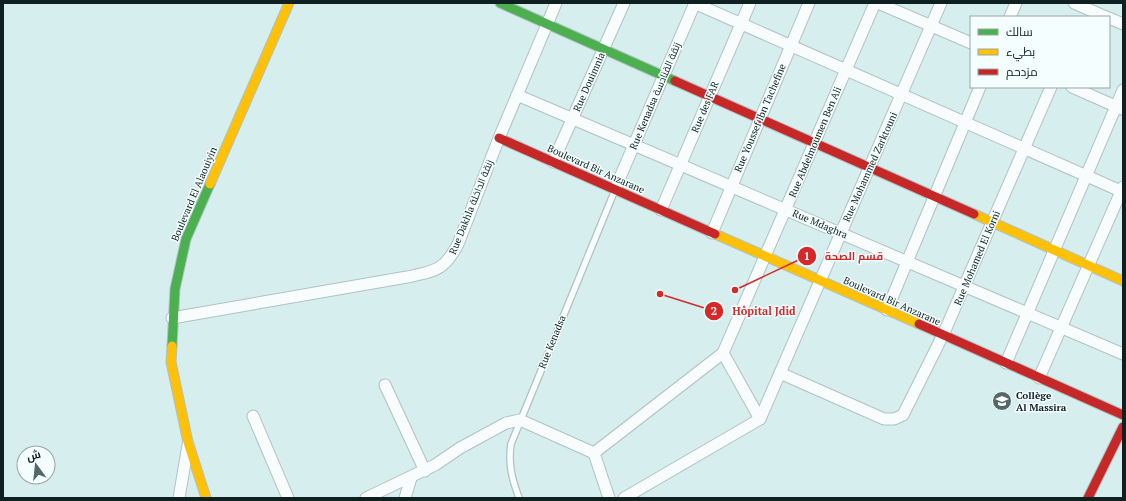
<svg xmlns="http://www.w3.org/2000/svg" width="1126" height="501" viewBox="0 0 1126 501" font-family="'PT Serif',Cairo,serif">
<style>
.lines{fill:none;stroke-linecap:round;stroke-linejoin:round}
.lane-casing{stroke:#afc2c3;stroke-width:8}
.street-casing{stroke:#afc2c3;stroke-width:13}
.fast-casing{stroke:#afc2c3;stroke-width:11}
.slow-casing{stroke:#afc2c3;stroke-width:11}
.jam-casing{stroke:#afc2c3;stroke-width:11}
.lane{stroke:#f9fcfc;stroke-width:5.5}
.street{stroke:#f9fcfc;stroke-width:11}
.fast{stroke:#4caf50;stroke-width:9}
.slow{stroke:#ffc107;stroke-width:9}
.jam{stroke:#c62828;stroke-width:9}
.labels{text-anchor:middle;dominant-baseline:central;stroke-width:3;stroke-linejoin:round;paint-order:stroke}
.street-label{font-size:10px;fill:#0e2020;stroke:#f5fefe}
.poi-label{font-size:10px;font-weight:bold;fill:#0e2020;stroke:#f5fefe;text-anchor:start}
.leader{fill:none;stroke:#d62828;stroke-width:1.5}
.callout-dot{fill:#d62828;stroke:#f5fefe;stroke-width:1.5}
.mark-label{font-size:12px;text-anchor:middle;font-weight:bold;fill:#fff}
.callout-label{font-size:11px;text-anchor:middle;font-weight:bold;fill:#d62828;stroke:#f5fefe;stroke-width:3;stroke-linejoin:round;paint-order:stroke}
</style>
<rect width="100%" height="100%" fill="#d6eeee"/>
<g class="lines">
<defs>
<path id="lane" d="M519,498c-7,-19 -11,-34 -8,-54l104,-254"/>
<g id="street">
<path d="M694,3l429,189"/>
<path d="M878,3l93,40"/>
<path d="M1074,3l32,14"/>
<path d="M1010,17l6,-14"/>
<path d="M1109,18l14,6"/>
<path d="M1072,87l50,22"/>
<path d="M517,95l606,259"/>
<path d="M553,162l71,-159"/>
<path d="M615,189l80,-186"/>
<path d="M661,210l89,-207"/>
<path d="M712,233l97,-230"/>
<path d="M887,310l93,-223"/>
<path d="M172,318l235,-41c28,-6 37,-6 51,-33l41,-106 57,-135"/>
<path d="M723,353l37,66"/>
<path d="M1006,363l117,-273"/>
<path d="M780,373l104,46h10l9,-4 40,-80 108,-248"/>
<path d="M1039,378l84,-191"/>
<path d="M385,385l40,86"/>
<path d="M253,416l35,82"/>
<path d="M760,419l181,-416"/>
<path d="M179,498l9,-53"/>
<path d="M366,498l69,-33 25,-17 46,-25 14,-3 74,33"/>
<path d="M405,498l6,-20"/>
<path d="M609,498l-15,-45 129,-100 152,-350"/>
<path d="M624,498l136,-79"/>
</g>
<g id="fast">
<path d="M500,3l175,78"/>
<path d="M172,346l3,-57 11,-50 24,-55"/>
</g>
<g id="slow">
<path d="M210,184l79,-181"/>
<path d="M974,214l149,67"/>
<path d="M715,234l204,90"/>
<path d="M172,346l-1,16 17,80 18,56"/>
</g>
<g id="jam">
<path d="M675,81l299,133"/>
<path d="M499,138l216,96"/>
<path d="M919,324l204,91"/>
<path d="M1088,498l35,-71"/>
</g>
</defs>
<!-- lane casing -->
<use href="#lane" class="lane-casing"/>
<!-- street casing -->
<use href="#street" class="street-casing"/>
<!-- fast casing -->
<use href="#fast" class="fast-casing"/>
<!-- slow casing -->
<use href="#slow" class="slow-casing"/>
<!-- jam casing -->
<use href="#jam" class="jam-casing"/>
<!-- lane -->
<use href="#lane" class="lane"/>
<!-- street -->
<use href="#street" class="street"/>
<!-- fast -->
<use href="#fast" class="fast"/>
<!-- slow -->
<use href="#slow" class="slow"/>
<!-- jam -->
<use href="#jam" class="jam"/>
</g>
<!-- icons -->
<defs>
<symbol id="school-disc" viewBox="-11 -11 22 22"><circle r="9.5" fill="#546868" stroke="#f5fefe"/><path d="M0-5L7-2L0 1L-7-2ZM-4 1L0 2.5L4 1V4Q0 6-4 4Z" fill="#fff"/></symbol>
</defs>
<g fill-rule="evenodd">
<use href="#school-disc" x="991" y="390" width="22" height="22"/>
</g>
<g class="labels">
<!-- street labels -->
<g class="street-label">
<text transform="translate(589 82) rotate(-66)">Rue Douimnia</text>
<text transform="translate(655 96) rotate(-67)">Rue Kenadsa زنقة القنادسة</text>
<text transform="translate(705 107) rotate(-67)">Rue des FAR</text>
<text transform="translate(760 118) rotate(-67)">Rue Youssef Ibn Tachefine</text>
<text transform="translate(815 142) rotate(-67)">Rue Abdelmoumen Ben Ali</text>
<text transform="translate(870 167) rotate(-66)">Rue Mohammed Zarktouni</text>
<text transform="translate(596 169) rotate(24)">Boulevard Bir Anzarane</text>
<text transform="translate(194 194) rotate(-67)">Boulevard El Alaouiyin</text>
<text transform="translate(471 207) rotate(-68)">Rue Dakhla زنقة الداخلة</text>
<text transform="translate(820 224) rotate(23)">Rue Mdaghra</text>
<text transform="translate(977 258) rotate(-67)">Rue Mohamed El Korni</text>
<text transform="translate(892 301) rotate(24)">Boulevard Bir Anzarane</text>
<text transform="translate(552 342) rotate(-68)">Rue Kenadsa</text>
</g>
<!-- poi labels -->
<g class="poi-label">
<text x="1016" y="395">Collège<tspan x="1016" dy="12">Al Massira</tspan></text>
</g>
</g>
<!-- callouts -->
<path class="leader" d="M735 290L807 256M660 294L714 311"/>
<g class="callout-dot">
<circle cx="735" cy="290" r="4"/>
<circle cx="660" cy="294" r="4"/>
<circle cx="807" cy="256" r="10"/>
<circle cx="714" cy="311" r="10"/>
</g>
<g class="mark-label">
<text x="807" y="260">1</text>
<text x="714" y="315">2</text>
</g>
<g class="callout-label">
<text x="854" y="260">قسم الصحة</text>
<text x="764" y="315">Hôpital Jdid</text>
</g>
<!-- border -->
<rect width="1126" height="501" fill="none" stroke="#0e2020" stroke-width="8"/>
<!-- legend -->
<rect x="970" y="16" width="140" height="72" fill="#f5fefe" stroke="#99a5a5"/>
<rect x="978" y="29" width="20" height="6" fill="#4caf50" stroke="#99a5a5"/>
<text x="1006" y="36" font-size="12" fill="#0e2020">سالك</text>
<rect x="978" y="49" width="20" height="6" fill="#ffc107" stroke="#99a5a5"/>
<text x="1006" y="56" font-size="12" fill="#0e2020">بطيء</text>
<rect x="978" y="69" width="20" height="6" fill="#c62828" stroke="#99a5a5"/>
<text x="1006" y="76" font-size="12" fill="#0e2020">مزدحم</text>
<!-- north arrow -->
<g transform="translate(36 465) rotate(345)"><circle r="19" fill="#f5fefe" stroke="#99a5a5"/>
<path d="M0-3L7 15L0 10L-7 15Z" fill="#546868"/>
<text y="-6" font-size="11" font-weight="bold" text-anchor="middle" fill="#0e2020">ش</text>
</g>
</svg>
